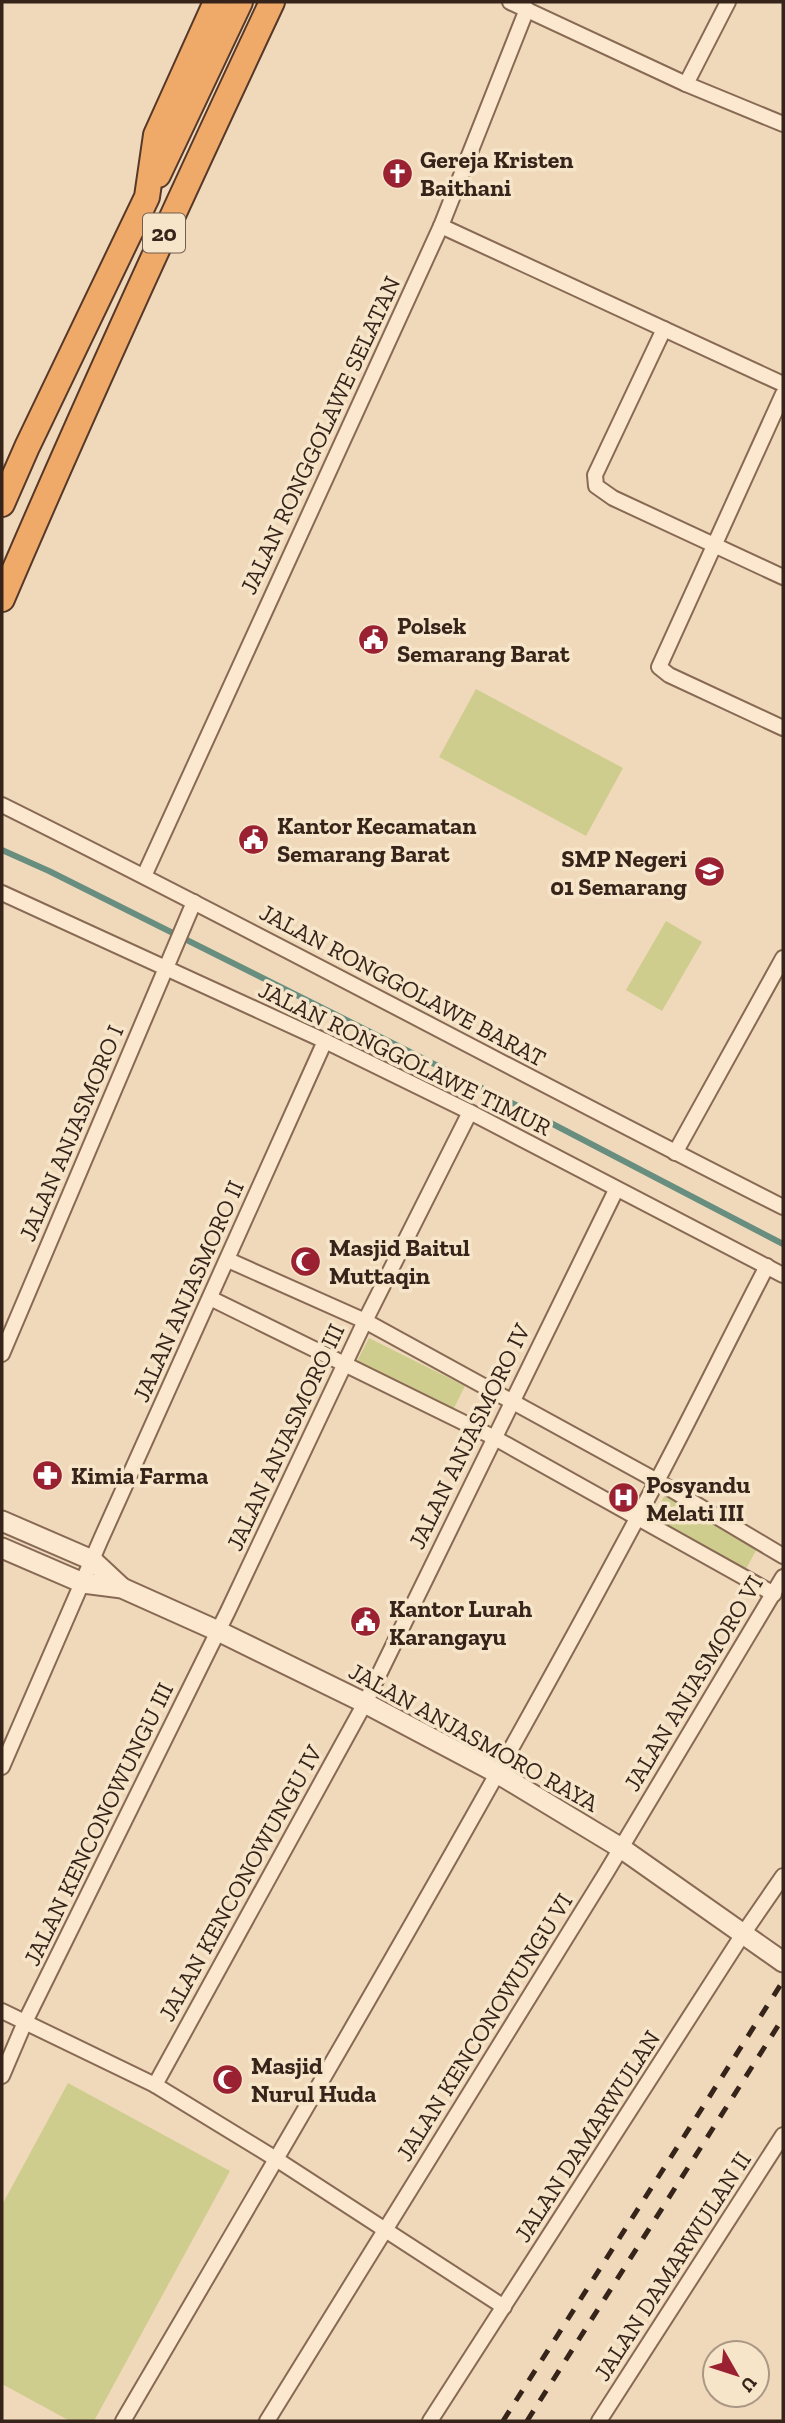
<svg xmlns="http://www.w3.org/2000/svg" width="785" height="2423" viewBox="0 0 785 2423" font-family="'Zilla Slab',serif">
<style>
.green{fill:#cecd8e}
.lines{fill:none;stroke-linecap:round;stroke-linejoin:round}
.stream{stroke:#678e7f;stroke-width:6}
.minor-casing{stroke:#886954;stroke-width:18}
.tertiary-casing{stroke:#886954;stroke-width:23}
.trunk-casing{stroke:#553829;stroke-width:28}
.minor{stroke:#fbe8ce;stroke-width:14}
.tertiary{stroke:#fbe8ce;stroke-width:19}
.trunk{stroke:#efaa69;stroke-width:24}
.rail{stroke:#36241a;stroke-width:5;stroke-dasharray:12 12;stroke-linecap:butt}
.labels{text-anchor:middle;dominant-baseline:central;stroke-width:7;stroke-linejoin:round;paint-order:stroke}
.shield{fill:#f7e5ca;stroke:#705e4f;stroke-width:2}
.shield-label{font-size:23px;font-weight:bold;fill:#36241a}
.poi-label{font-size:24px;font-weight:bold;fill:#36241a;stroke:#f7e5ca;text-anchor:start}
.street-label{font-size:24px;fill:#36241a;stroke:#f7e5ca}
</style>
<rect width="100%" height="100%" fill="#f0d9bb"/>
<!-- green -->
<g class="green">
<path d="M476,689l147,79 -37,68 -147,-79z"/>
<path d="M666,921l36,21 -40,69 -36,-21z"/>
<path d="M369,1338l96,48 -13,26 -96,-49z"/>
<path d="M665,1495l92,54 -14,25 -93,-54z"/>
<path d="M68,2083l162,88 -136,250h-24l-68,-37v-179z"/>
</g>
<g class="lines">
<!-- stream -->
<path class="stream" d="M2,850l47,21 475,238 259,135"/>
<defs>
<g id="minor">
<path d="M510,2l176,82 97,40"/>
<path d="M686,84l42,-82"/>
<path d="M441,226l342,158"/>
<path d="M664,329l-69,146 1,11 17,12 170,79"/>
<path d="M783,394l-124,273 10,8 114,53"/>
<path d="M2,805c262,130 519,270 781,402"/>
<path d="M144,876l297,-650 86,-217"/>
<path d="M2,893l323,148 145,71 313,163"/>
<path d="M675,1153l108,-195"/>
<path d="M228,1260l137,61 292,160 126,75"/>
<path d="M210,1298l283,139 281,157"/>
<path d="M2,1354l192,-452"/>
<path d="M2,1767l99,-228 224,-498"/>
<path d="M2,2011l153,74 121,74 228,148"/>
<path d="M2,2076l23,-54 203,-411 137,-290 105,-209"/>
<path d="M155,2085l210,-382 251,-513"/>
<path d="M123,2421c182,-311 366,-623 535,-942 37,-70 72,-142 109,-213"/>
<path d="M267,2421l339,-548 177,-296"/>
<path d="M430,2421l313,-487 40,-58"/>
<path d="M599,2421l184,-286"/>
</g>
<g id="tertiary">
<path d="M2,1521l90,39 30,28"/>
<path d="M2,1548l81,35 39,5 96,43 147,72 132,70 124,75 162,114"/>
</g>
<g id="trunk">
<path d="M158,175l82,-173"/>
<path d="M2,504l25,-57 120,-250 9,-62 60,-133"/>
<path d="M2,599c86,-201 177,-399 270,-597"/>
</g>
</defs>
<!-- minor casing -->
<use href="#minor" class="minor-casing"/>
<!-- tertiary casing -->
<use href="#tertiary" class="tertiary-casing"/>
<!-- trunk casing -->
<use href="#trunk" class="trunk-casing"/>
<!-- minor -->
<use href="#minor" class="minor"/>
<!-- tertiary -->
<use href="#tertiary" class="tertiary"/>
<!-- trunk -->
<use href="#trunk" class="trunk"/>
<!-- rail -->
<g class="rail">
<path d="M503,2421l280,-440"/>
<path d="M527,2421l256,-403"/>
</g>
</g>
<!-- icons -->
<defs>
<symbol id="church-disc" viewBox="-11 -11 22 22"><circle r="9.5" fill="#9a2131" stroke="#f7e5ca"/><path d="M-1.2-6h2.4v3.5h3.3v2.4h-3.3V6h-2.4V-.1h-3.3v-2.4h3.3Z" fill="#fff"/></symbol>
<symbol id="civic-disc" viewBox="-11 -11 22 22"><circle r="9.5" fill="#9a2131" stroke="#f7e5ca"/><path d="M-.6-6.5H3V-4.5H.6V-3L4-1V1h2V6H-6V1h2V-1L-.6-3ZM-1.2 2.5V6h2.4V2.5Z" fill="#fff"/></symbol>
<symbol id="school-disc" viewBox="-11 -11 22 22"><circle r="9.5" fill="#9a2131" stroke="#f7e5ca"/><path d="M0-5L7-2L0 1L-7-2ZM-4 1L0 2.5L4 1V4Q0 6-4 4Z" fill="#fff"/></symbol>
<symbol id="mosque-disc" viewBox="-11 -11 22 22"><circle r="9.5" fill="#9a2131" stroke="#f7e5ca"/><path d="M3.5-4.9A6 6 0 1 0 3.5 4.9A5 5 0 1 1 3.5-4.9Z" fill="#fff"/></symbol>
<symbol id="pharmacy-disc" viewBox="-11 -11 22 22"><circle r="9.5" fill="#9a2131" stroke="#f7e5ca"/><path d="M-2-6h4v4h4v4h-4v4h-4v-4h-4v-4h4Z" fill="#fff"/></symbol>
<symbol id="hospital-disc" viewBox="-11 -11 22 22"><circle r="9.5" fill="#9a2131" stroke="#f7e5ca"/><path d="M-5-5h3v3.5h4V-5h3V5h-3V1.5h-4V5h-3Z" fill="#fff"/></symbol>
</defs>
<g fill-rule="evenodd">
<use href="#church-disc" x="380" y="156" width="35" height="35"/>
<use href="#civic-disc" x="356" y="622" width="35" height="35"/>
<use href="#civic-disc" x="236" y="822" width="35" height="35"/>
<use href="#school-disc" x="692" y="854" width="35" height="35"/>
<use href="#mosque-disc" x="288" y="1244" width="35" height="35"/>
<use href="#pharmacy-disc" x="30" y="1458" width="35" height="35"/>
<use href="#hospital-disc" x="606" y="1480" width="35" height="35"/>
<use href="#civic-disc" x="348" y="1604" width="35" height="35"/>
<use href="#mosque-disc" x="210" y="2062" width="35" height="35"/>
</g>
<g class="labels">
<!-- shield labels -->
<rect class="shield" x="143" y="213.5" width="42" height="39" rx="5"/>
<g class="shield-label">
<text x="164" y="233">20</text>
</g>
<!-- poi labels -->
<g class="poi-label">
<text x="420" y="159">Gereja Kristen<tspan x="420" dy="28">Baithani</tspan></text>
<text x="397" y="625">Polsek<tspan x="397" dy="28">Semarang Barat</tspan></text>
<text x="277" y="825">Kantor Kecamatan<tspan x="277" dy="28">Semarang Barat</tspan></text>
<text x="687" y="858" text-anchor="end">SMP Negeri<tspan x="687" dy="28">01 Semarang</tspan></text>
<text x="329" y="1247">Masjid Baitul<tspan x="329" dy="28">Muttaqin</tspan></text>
<text x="71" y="1475">Kimia Farma</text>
<text x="646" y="1484">Posyandu<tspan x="646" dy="28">Melati III</tspan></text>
<text x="389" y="1608">Kantor Lurah<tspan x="389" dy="28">Karangayu</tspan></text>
<text x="251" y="2065">Masjid<tspan x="251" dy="28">Nurul Huda</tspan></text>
</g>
<!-- street labels -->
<g class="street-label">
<text transform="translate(320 435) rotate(-65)">JALAN RONGGOLAWE SELATAN</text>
<text transform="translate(403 985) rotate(28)">JALAN RONGGOLAWE BARAT</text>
<text transform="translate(405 1058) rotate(26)">JALAN RONGGOLAWE TIMUR</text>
<text transform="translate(71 1133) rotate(-67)">JALAN ANJASMORO I</text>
<text transform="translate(188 1291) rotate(-66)">JALAN ANJASMORO II</text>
<text transform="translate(469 1436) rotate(-64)">JALAN ANJASMORO IV</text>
<text transform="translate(285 1437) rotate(-65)">JALAN ANJASMORO III</text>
<text transform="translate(693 1683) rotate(-59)">JALAN ANJASMORO VI</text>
<text transform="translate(474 1737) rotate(29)">JALAN ANJASMORO RAYA</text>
<text transform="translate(98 1824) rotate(-64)">JALAN KENCONOWUNGU III</text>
<text transform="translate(240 1883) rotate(-61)">JALAN KENCONOWUNGU IV</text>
<text transform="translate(484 2027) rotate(-58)">JALAN KENCONOWUNGU VI</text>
<text transform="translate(587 2136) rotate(-57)">JALAN DAMARWULAN</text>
<text transform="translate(672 2266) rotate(-57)">JALAN DAMARWULAN II</text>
</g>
</g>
<!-- border -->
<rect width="785" height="2423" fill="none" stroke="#36241a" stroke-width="7"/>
<!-- north arrow -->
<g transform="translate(736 2374) rotate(129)"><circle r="33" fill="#f7e5ca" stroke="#aa9884" stroke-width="2"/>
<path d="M0-5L12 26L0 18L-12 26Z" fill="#9a2131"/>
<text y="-10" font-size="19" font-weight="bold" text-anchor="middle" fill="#36241a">U</text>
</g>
</svg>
